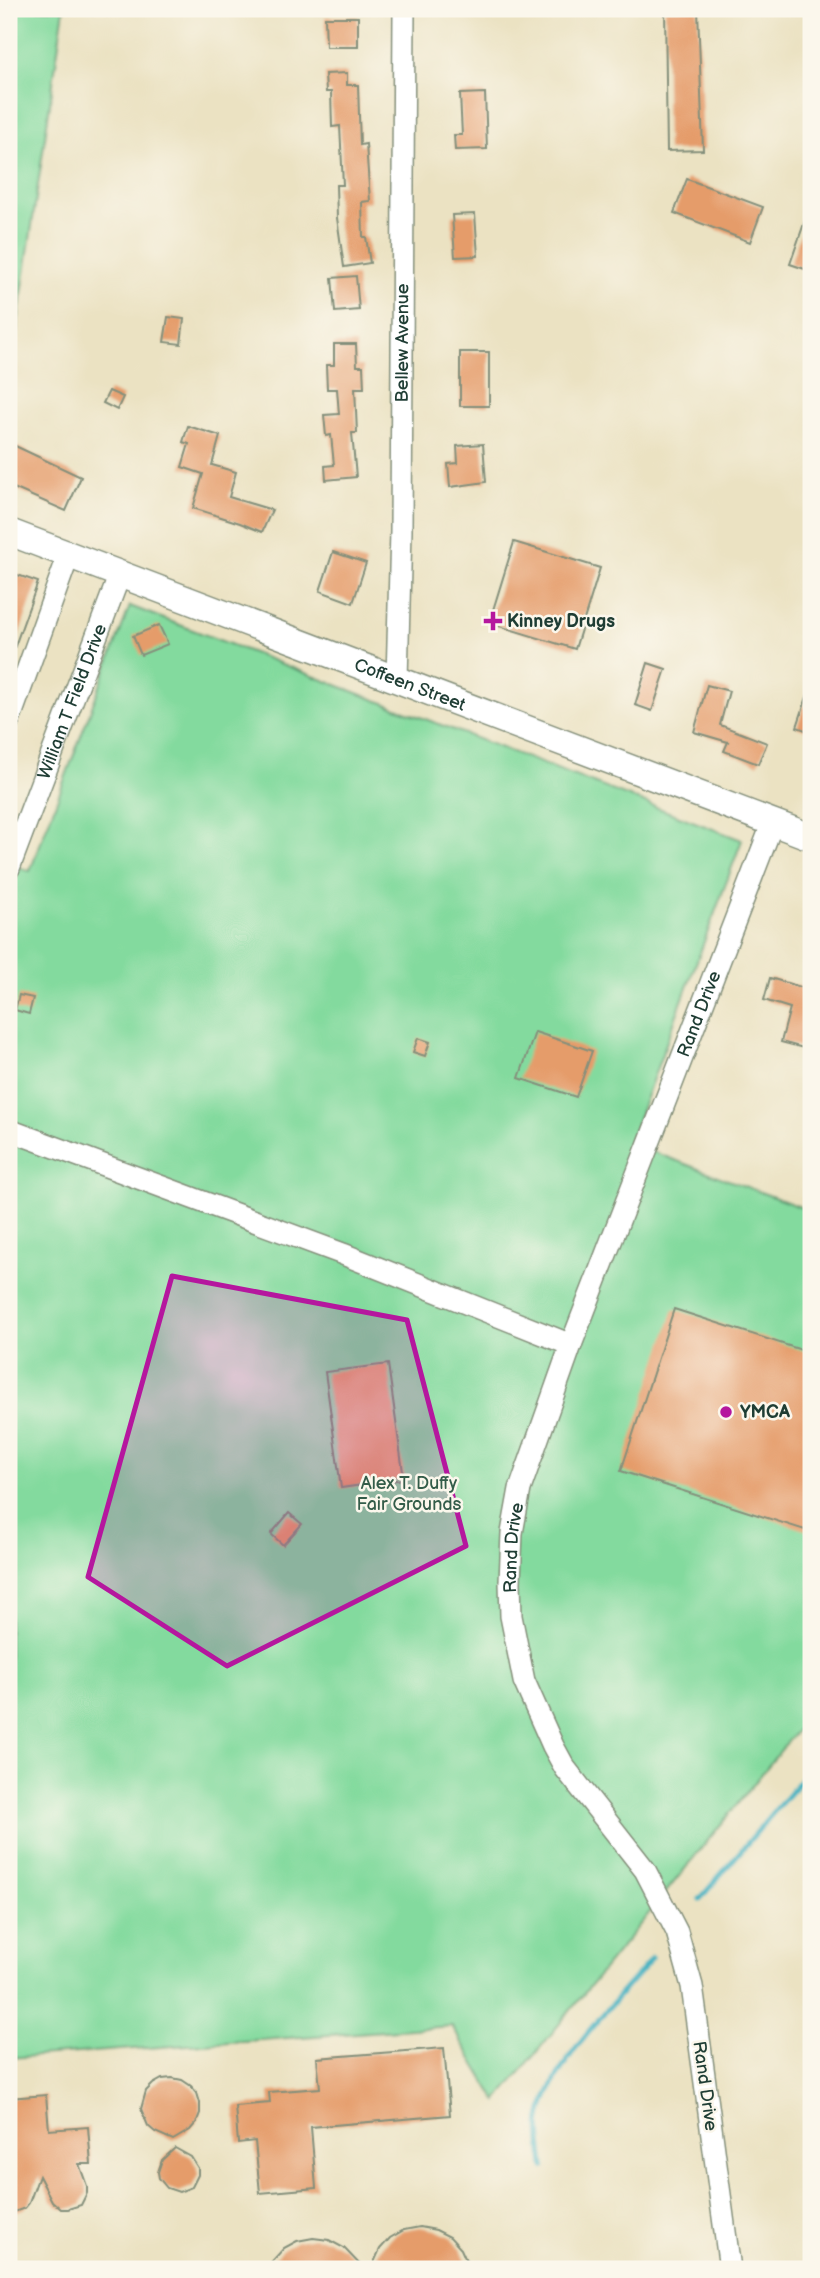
<svg xmlns="http://www.w3.org/2000/svg" width="820" height="2278" viewBox="0 0 820 2278" font-family="'Balsamiq Sans',sans-serif">
<style>
.green{fill:#83da9e;stroke:#518c69;stroke-width:2}
.lines{fill:none;stroke-linecap:round;stroke-linejoin:round}
.stream{stroke:#46b3c2;stroke-width:5}
.building{fill:#e59c6b}
.minor-casing{stroke:#85907b;stroke-width:24}
.major-casing{stroke:#85907b;stroke-width:29}
.minor{stroke:#fff;stroke-width:21}
.major{stroke:#fff;stroke-width:26}
.marked{fill:#b5179e;fill-opacity:0.2;stroke:#b5179e;stroke-width:5;stroke-linejoin:round}
.poi-dot{fill:#b5179e;stroke:#fbf7ec;stroke-width:2.5}
.labels{text-anchor:middle;dominant-baseline:central;stroke-width:5;stroke-linejoin:round;paint-order:stroke}
.street-label{font-size:18px;fill:#1f3d34;stroke:#fbf7ec}
.poi-label{font-size:18px;font-weight:bold;fill:#1f3d34;stroke:#fbf7ec;text-anchor:start}
.park-label{font-size:18px;fill:#335c49;stroke:#fbf7ec}
</style>
<rect width="100%" height="100%" fill="#fbf7ec"/>
<filter id="ink" filterUnits="userSpaceOnUse"><feTurbulence type="fractalNoise" baseFrequency=".0143" numOctaves="2"/><feDisplacementMap in="SourceGraphic" scale="14" xChannelSelector="R" yChannelSelector="G"/><feConvolveMatrix kernelMatrix="1 2 1 2 8 2 1 2 1" color-interpolation-filters="sRGB"/></filter>
<filter id="wash" filterUnits="userSpaceOnUse"><feTurbulence type="fractalNoise" baseFrequency=".00686" numOctaves="4" result="noise"/><feDisplacementMap in="SourceGraphic" scale="28" xChannelSelector="R" yChannelSelector="G"/><feGaussianBlur stdDeviation="1.57" result="paint"/><feColorMatrix in="noise" values="0 0 0 0 0 0 0 0 0 0 0 0 0 0 0 0 0 1.4 0 .05"/><feComposite in="paint" operator="in"/></filter>
<g filter="url(#wash)">
<rect width="100%" height="100%" fill="#ebe2c2"/>
<!-- green -->
<g class="green">
<path d="M9,9h55l-50,338 -5,-2z"/>
<path d="M130,606l612,234 -113,303 182,68v502l-314,388 -45,-75 -443,32v-1194l21,7z"/>
</g>
<g class="lines">
<!-- stream -->
<g class="stream">
<path d="M700,1899l111,-131"/>
<path d="M544,2167c-1,-15 -6,-34 -3,-49 10,-55 75,-117 111,-160"/>
</g>
</g>
<g id="blocks">
<!-- building -->
<g class="building">
<path d="M665,9h33l5,141 -36,1z"/>
<path d="M325,17h33v30h-32z"/>
<path d="M347,73v12h11l2,60 6,-1 4,57 -8,1 1,35h3l4,26 -26,4 -7,-49 -1,-33h7l-3,-59 -8,1 -1,-35h-5l-1,-18z"/>
<path d="M485,93l2,56 -32,1 -1,-15h8l-2,-41z"/>
<path d="M687,179l76,28 -13,35 -76,-29z"/>
<path d="M809,209h2v62l-21,-7z"/>
<path d="M475,214l3,42 -23,1 -3,-42z"/>
<path d="M356,276l3,34 -24,2 -3,-34z"/>
<path d="M168,317l16,2 -3,25 -17,-2z"/>
<path d="M334,344h22l1,22h6l1,22h-9l2,45h-5l4,44 -30,3 -1,-14 9,-1 -3,-30 -5,1 -2,-21 15,-1 -2,-25h-10l-1,-24h8z"/>
<rect x="460" y="352" width="29" height="54"/>
<path d="M109,391l14,6 -6,13 -14,-7z"/>
<path d="M188,426l32,10 -8,29 24,7 -7,25 43,13 -10,22 -22,-9 -47,-15 10,-34 -21,-7 7,-23 -6,-2z"/>
<path d="M9,443l72,34 -15,34 -57,-25z"/>
<path d="M483,444l3,38 -36,5 -2,-23 10,-1 -1,-17z"/>
<path d="M514,542l86,26 -25,81 -86,-26z"/>
<path d="M333,552l33,11 -13,40 -33,-12z"/>
<path d="M9,572l29,10 -27,75h-2z"/>
<path d="M159,625l9,19 -27,11 -8,-19z"/>
<path d="M648,663l18,6 -14,42 -17,-6z"/>
<path d="M707,685l22,6 -9,34 47,18 -9,21 -34,-13 4,-9 -34,-10z"/>
<path d="M809,691h2v41l-14,-5z"/>
<path d="M770,978l41,12v60l-30,-8 9,-34 -26,-8z"/>
<path d="M19,995l14,3 -4,16 -14,-4z"/>
<path d="M535,1032l57,19 -16,46 -57,-19z"/>
<path d="M418,1038l12,4 -5,14 -12,-4z"/>
<path d="M674,1309l137,44v179l-190,-61z"/>
<path d="M388,1364l16,115 -63,9 -16,-116z"/>
<path d="M289,1513l13,11 -19,21 -12,-11z"/>
<path d="M444,2048l6,67 -139,12 5,61 -56,5 -5,-52 -17,2 -3,-37 35,-3 -1,-11 51,-4 -3,-30z"/>
<path d="M172,2078l10,2 9,6 6,7 3,10v10l-4,10 -6,7 -17,10 -18,-8 -7,-6 -7,-17 5,-18 7,-7 9,-5z"/>
<path d="M46,2095l3,35 39,-3 3,37h-12l8,22v7l-6,12 -13,4h-7l-9,-8 -13,-25 -10,27 -4,5 -16,6v-116z"/>
<path d="M175,2148l16,9 7,11v7l-6,12 -13,5 -12,-4 -8,-10 -1,-6 4,-12z"/>
<path d="M420,2227l16,3 14,7 11,12 9,20h-99l9,-20 10,-11 14,-8z"/>
<path d="M313,2238l16,2 15,8 20,21h-99l19,-21 13,-7z"/>
</g>
</g>
</g>
<g filter="url(#ink)">
<use href="#blocks" fill-opacity="0" stroke="#85907b" stroke-width="2"/>
<g class="lines">
<defs>
<g id="minor">
<path id="s1" d="M397,679l4,-148 3,-522"/>
<path d="M9,721l60,-167"/>
<path id="s2" d="M9,868l111,-294"/>
<path d="M9,1130l334,124 228,91"/>
<path id="s3" d="M730,2269l-38,-283 -15,-54 -32,-62 -80,-102 -12,-22 -29,-65 -13,-65 -1,-34 2,-49 8,-44 51,-144 202,-523"/>
</g>
<g id="major">
<path id="s4" d="M9,532l802,305"/>
</g>
</defs>
<!-- minor casing -->
<use href="#minor" class="minor-casing"/>
<!-- major casing -->
<use href="#major" class="major-casing"/>
<!-- minor -->
<use href="#minor" class="minor"/>
<!-- major -->
<use href="#major" class="major"/>
</g>
</g>
<!-- marked area -->
<path class="marked" d="M172,1276l235,44 59,226 -239,120 -139,-89z"/>
<!-- markers -->
<g class="poi-dot">
<path d="M489.5 610.5h7v7h7v7h-7v7h-7v-7h-7v-7h7z"/>
<circle cx="726" cy="1412" r="7"/>
</g>
<g class="labels">
<!-- street labels -->
<g class="street-label">
<text stroke="none"><textPath href="#s1" startOffset="336">Bellew Avenue</textPath></text>
<text stroke="none"><textPath href="#s4" startOffset="429">Coffeen Street</textPath></text>
<text stroke="none"><textPath href="#s2" startOffset="178">William T Field Drive</textPath></text>
<text stroke="none"><textPath href="#s3" startOffset="1339">Rand Drive</textPath></text>
<text stroke="none"><textPath href="#s3" startOffset="772">Rand Drive</textPath></text>
<text transform="translate(705 2086) rotate(82)">Rand Drive</text>
</g>
<!-- poi labels -->
<g class="poi-label">
<text x="507" y="621">Kinney Drugs</text>
<text x="740" y="1412">YMCA</text>
</g>
<!-- park labels -->
<g class="park-label">
<text x="409" y="1483">Alex T. Duffy<tspan x="409" dy="21">Fair Grounds</tspan></text>
</g>
</g>
<!-- margin -->
<rect width="820" height="2278" fill="none" stroke="#fbf7ec" stroke-width="35"/>
</svg>
